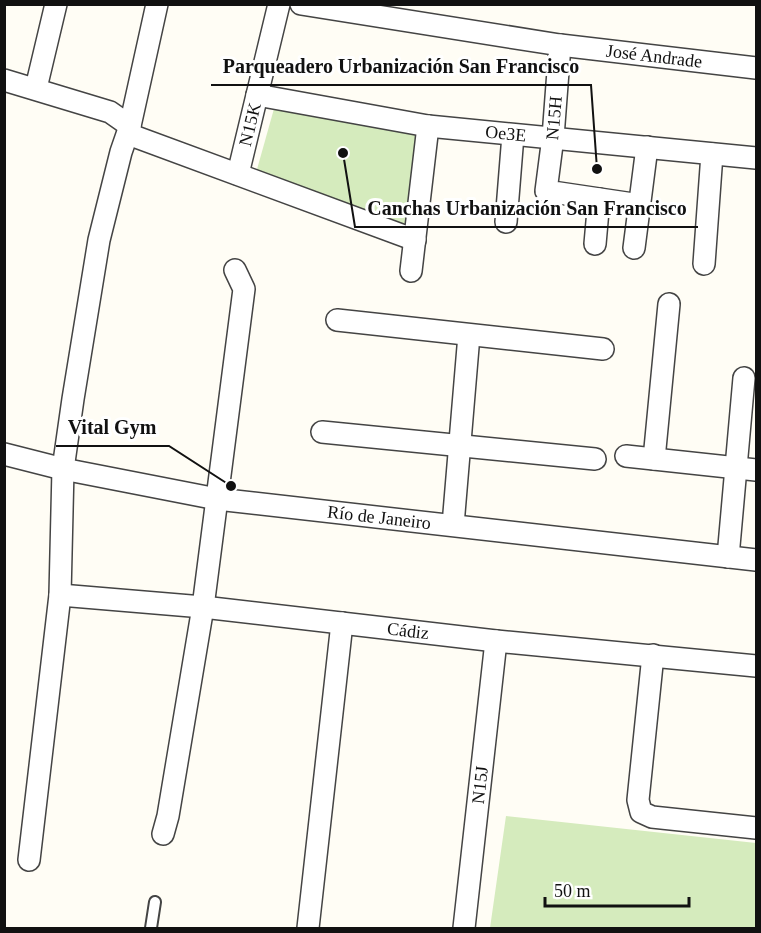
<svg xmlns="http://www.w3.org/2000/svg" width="761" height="933" viewBox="0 0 761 933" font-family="Georgia,serif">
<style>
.green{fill:#d5ebbd}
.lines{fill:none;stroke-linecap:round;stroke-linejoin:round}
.lane-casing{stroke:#444;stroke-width:14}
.street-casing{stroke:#444;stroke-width:24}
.lane{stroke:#fff;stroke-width:10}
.street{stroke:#fff;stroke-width:21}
.labels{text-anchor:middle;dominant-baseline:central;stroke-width:6;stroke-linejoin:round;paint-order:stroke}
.street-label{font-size:18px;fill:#111;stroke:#fff}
.leader{fill:none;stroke:#111;stroke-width:2}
.callout-dot{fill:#111;stroke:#fff;stroke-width:2}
.callout-label{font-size:20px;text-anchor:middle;font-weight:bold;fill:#111;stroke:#fff;stroke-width:6;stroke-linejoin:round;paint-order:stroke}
</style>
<rect width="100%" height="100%" fill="#fffdf5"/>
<!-- green -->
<g class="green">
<path d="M277,98l151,28 -13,114 -161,-60z"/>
<path d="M506,816l250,27v85h-266z"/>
</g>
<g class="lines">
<defs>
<path id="lane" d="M151,928l4,-26"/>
<g id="street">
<path id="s1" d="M301,4l259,41 196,23"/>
<path d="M560,45l-7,92 -7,54 94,14"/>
<path d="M4,80l106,32 20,14"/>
<path d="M36,88l20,-84"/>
<path id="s2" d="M257,95l171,31 328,32"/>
<path d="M128,134l287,106"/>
<path id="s3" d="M238,174l41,-170"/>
<path d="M506,222l7,-87"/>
<path d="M595,244l4,-45"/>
<path d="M634,248l13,-101"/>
<path d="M704,264l8,-110"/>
<path d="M411,271l17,-145"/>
<path d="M337,320l266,29"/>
<path d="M322,432l273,27"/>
<path id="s4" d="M4,454l59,15 154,30 539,61"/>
<path d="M626,456l130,14"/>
<path d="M654,459l15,-155"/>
<path d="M453,525l16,-190"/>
<path d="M728,557l16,-179"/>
<path id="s5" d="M60,595l143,12 293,34 260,25"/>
<path d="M653,655l-15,145 3,12 11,5 104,11"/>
<path d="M163,834l5,-18 35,-209 41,-318 -9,-19"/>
<path d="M29,860l31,-265 3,-126 10,-70 26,-159 22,-88 9,-26 27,-122"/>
<path d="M308,928l34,-305"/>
<path id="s6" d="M464,928l32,-287"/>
</g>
</defs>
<!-- lane casing -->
<use href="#lane" class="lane-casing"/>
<!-- street casing -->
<use href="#street" class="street-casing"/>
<!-- lane -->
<use href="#lane" class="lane"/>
<!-- street -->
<use href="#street" class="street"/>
</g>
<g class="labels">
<!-- street labels -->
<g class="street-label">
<text stroke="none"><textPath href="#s1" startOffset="357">José Andrade</textPath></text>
<text transform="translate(554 118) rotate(-85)">N15H</text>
<text stroke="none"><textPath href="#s3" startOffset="51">N15K</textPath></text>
<text stroke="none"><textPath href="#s2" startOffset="252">Oe3E</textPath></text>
<text stroke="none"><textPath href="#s4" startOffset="381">Río de Janeiro</textPath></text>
<text stroke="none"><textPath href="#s5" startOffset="350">Cádiz</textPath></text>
<text stroke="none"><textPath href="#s6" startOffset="144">N15J</textPath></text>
</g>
</g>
<!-- callouts -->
<path class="leader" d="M597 169L591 85H211M343 153L355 227H698M231 486L169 446H56"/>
<g class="callout-dot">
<circle cx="597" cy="169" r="6"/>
<circle cx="343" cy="153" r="6"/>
<circle cx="231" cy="486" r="6"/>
</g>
<g class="callout-label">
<text x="401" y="73">Parqueadero Urbanización San Francisco</text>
<text x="527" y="215">Canchas Urbanización San Francisco</text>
<text x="112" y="434">Vital Gym</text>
</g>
<!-- border -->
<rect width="761" height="933" fill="none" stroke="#111111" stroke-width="12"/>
<!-- scale -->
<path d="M545 897v9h144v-9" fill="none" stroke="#111111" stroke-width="3"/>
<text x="554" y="897" font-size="18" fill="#111111" stroke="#ffffff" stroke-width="4.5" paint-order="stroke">50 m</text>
</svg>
